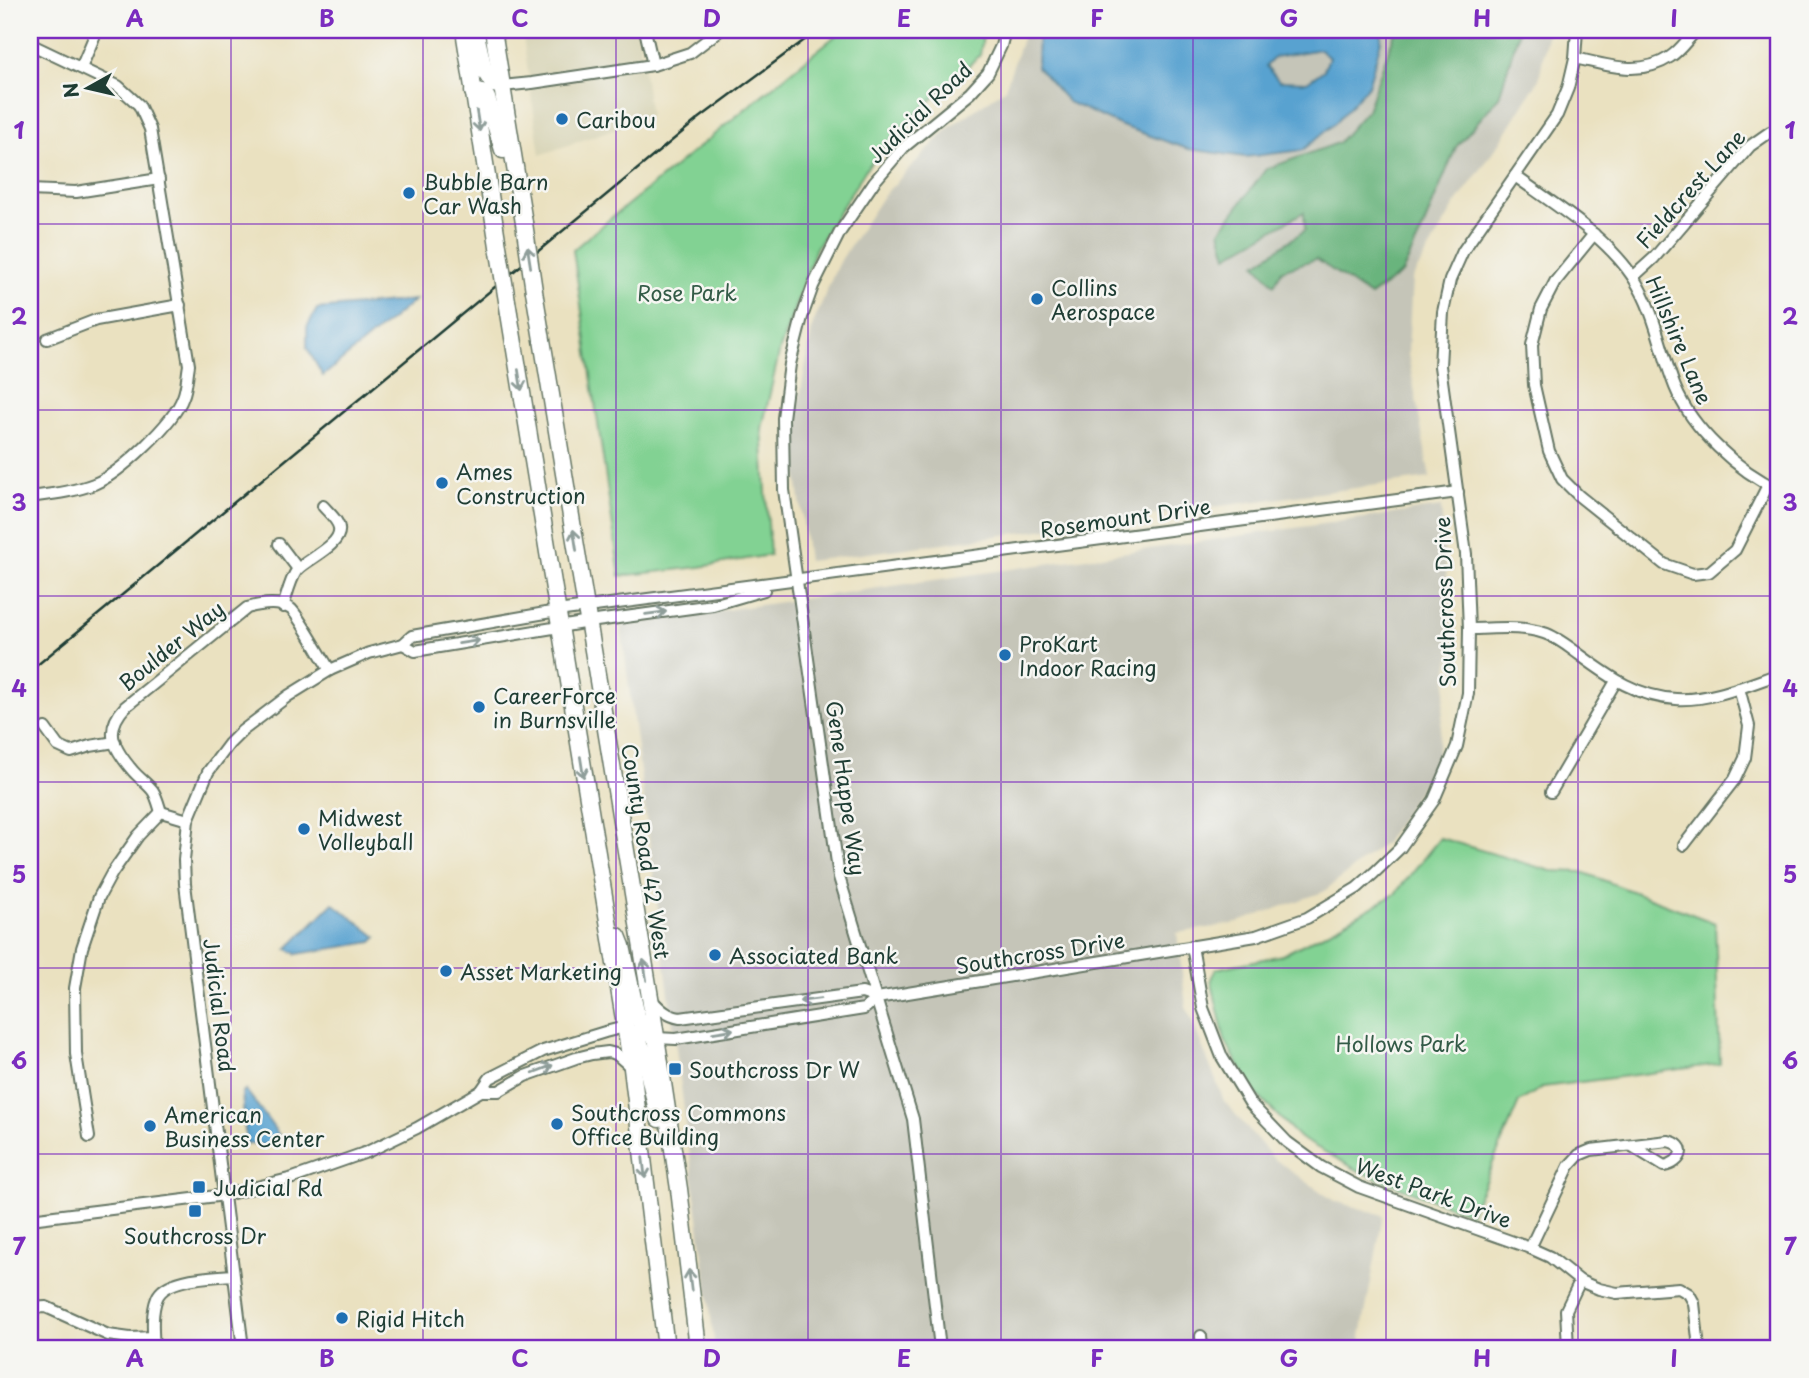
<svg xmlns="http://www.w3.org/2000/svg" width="1809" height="1378" viewBox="0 0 1809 1378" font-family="'Playpen Sans',sans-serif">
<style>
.built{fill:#d6d2b2}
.industrial{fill:#c5c5b8}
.green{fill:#82d293;stroke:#508864;stroke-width:2}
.forest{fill:#69b47d;stroke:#447858;stroke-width:2}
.water{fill:#59a2d0;stroke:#3c7082;stroke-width:2;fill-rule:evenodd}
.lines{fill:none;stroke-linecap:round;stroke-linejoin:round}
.minor-casing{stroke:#667665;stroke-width:14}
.highway-casing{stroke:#667665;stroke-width:19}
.minor{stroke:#fff;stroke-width:10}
.highway{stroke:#fff;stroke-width:16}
.rail{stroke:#1f3d34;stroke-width:2.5}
.highway-bridge-casing{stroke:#667665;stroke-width:19;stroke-linecap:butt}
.highway-bridge{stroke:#fff;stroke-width:16}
.oneway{stroke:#8f9e9a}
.grid{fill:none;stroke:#7b2cbf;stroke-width:2;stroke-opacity:0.55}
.poi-dot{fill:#1f6fb2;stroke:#f6f6f2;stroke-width:2.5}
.labels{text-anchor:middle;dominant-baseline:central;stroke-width:5;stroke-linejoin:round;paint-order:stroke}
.street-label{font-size:21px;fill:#1f3d34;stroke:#f6f6f2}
.poi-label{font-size:21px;fill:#1f3d34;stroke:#f6f6f2;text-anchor:start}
.park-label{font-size:21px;fill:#335b47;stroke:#f6f6f2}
.neatline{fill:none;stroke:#7b2cbf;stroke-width:2.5}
.grid-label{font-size:23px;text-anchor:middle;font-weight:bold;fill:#7b2cbf}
</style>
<rect width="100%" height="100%" fill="#f6f6f2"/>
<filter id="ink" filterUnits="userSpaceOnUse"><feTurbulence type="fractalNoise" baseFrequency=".0143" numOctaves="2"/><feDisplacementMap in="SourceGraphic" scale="14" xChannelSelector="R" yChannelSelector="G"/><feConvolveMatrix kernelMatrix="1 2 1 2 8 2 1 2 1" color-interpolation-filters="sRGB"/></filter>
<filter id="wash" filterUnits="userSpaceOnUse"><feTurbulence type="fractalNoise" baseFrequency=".00686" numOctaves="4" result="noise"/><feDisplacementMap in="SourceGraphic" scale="28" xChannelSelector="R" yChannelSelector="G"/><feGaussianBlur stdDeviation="1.57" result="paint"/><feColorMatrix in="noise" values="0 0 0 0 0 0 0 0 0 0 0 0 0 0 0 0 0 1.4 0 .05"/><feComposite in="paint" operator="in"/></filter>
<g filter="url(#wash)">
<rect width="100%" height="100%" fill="#eae1c0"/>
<!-- built -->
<path class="built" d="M522,30h116l12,86 -110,39z"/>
<!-- industrial -->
<g class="industrial">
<path d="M1025,30h523l-9,49 -40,65 -44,61 -43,74 -4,75 22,124 -622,83 -12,-92 1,-56 16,-89 24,-58 46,-70 67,-69 55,-38z"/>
<path d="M1441,507l11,135 -16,121 -51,80 -62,49 -90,32 -56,9 9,73 38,95 49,57 61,43 49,14 -22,121 2,12h-648l-94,-723z"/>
</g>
<!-- green -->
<g class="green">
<path d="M843,30h141l-4,25 -82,76 -32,38 -50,79 -36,101 -18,79 8,127 -70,12 -80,9 -47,-326c34,-30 69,-56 104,-85 55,-45 110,-91 166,-135z"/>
<path d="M1440,838l111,33 31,1 133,51 5,141 -177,23 -24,15 -36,84 -13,28 -109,-42 -61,-34 -47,-47 -28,-50 -14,-62 5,-10 66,-14 55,-28 58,-33z"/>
</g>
<!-- forest -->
<path class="forest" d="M1413,30h106l-20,67 -43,50 -35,86 -19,40 -32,23 -54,-37 -34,11 -8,15 -18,-21 49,-34 -1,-18 -77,44 -7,-25 46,-62 72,-26 29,-33 28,-77 17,-1z"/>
<!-- water -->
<g class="water">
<path d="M1042,30h340l-1,11 -13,45 -32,36 -33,28 -58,7 -57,-8 -66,-23 -54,-24 -31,-35 1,-33zM1320,49l9,9 -5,12 -17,12 -28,-1 -13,-15 9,-9z"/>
<path d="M415,300l-92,76 -16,-28v-21l10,-18z"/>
<path d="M333,903l44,34 -5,5 -75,12 -10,-5z"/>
<path d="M246,1090l36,49v3l-18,3 -18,-2 -4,-51z"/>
</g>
</g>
<g filter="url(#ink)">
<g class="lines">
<defs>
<g id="minor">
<path d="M645,30l8,35"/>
<path d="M30,44l88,42 21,19 11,24 39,236c-2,10 -2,23 -6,32 -9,26 -64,77 -89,87 -21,8 -42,10 -64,13"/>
<path d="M1575,58c32,7 65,19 95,-1 11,-7 18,-19 27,-27"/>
<path d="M81,68l16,-38"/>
<path d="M502,86l30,-3 121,-18 37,-12 30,-23"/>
<path d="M1515,176c41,30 89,58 118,101 23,36 27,72 42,110 17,42 63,84 104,103"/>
<path d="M30,190l46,2 83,-13"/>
<path d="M1594,234l-39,48 -14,27 -9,36 2,40 15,66 13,28 17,17 85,68 29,10 16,-2 26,-22 33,-65"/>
<path d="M1633,277l21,-19 96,-112 20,-14h9"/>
<path d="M47,339l49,-19 84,-15"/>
<path d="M279,544l19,25"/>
<path d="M283,607c4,-12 7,-27 14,-37 10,-11 45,-25 42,-42 -1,-8 -11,-16 -16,-22"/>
<path d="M1469,629c25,0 51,-4 75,4 13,4 25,14 36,22 30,22 57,42 96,44 35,2 71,-14 103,-25"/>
<path d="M403,644l12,7 174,-29 124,-17 51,-15"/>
<path d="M45,728l13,18 13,6 19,-6 25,-4"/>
<path d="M1551,792l65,-111"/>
<path d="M161,812c-2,-6 -4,-15 -8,-21 -5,-7 -14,-13 -20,-20 -19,-22 -30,-40 -8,-64l122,-99c14,-4 31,-7 44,1 7,5 32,51 39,61"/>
<path d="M1684,845l51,-66 10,-21 4,-32 -10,-38"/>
<path d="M1192,946l11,62 19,49 28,46 37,39 34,25 38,20 171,61 20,9 30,24 19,8 18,4 62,-5 10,6 5,9 5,45"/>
<path d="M651,999c9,10 16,17 29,19l182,-25 15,5 379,-62 51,-18 50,-30 17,-15 26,-25 34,-48 23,-54 11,-53 1,-64 -3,-75 -26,-188 3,-54 7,-32 13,-29 94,-136 11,-27 7,-30 2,-28"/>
<path d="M656,1038l20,1 188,-30 13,-11"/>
<path d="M481,1091h18l26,-15 51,-18 16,-4 16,-2 8,2 16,14"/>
<path d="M89,1137l-13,-83 -1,-66 7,-40 17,-51 13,-24 26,-37 23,-24 27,8"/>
<path d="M30,1219l195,-24 68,-17 74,-26 50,-24 64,-37 9,-13 53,-27 62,-19 20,-5"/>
<path d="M1530,1248l39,-82 10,-11 12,-5 77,-9c21,4 14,22 -4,25l-32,-20"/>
<path d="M30,1308l16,-1 62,28 22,3 23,-1"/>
<path d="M1201,1336l1,12"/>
<path d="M154,1348c-1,-15 -3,-35 3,-50 8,-21 56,-21 76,-23"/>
<path d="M243,1348l-58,-464 -1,-24 4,-40 20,-48 21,-28 13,-13 46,-35 42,-26 39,-17 34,-9 9,-8 145,-25 901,-119"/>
<path d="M940,1348l-27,-229 -74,-242 -55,-387 -1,-72 7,-54 12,-47 11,-31 27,-54 34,-50 30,-35 66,-54 18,-20 13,-27 4,-16"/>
<path d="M1568,1348l-2,-38 14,-29"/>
</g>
<g id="highway">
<path d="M464,30l34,216"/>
<path d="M475,30l9,40 9,14 9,2"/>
<path d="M493,30l31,193"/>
<path d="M473,92l9,1 5,5 16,52"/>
<path d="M534,291l116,706 29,192 19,159"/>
<path d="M509,313l123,755 34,280"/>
<path d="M618,936l4,10 15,71 10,14 9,7"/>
<path d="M625,1028l15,16 3,6 16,69"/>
</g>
</defs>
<!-- minor casing -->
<use href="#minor" class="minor-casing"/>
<!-- highway casing -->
<use href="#highway" class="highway-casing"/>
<!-- minor -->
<use href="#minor" class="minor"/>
<!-- highway -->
<use href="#highway" class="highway"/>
<!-- rail -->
<path class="rail" d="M30,671l667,-551 121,-90"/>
<defs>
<g id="highway-bridge">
<path d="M524,223l10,68"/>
<path d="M498,246l11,67"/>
</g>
</defs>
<!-- highway-bridge casing -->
<use href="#highway-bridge" class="highway-bridge-casing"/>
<!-- highway-bridge -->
<use href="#highway-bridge" class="highway-bridge"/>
</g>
<!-- one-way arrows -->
<defs><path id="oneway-shaft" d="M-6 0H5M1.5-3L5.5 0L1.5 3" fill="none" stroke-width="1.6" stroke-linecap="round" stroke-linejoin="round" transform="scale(1.75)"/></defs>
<g class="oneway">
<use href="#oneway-shaft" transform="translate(478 121) rotate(81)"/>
<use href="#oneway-shaft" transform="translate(529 257) rotate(-99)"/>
<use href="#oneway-shaft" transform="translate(520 380) rotate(81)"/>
<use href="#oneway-shaft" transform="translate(575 540) rotate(-99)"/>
<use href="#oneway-shaft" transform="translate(656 613) rotate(-7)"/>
<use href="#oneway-shaft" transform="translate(469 642) rotate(-9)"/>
<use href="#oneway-shaft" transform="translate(582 767) rotate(81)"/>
<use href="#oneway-shaft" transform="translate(645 970) rotate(-99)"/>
<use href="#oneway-shaft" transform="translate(810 1000) rotate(172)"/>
<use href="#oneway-shaft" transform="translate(723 1031) rotate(-9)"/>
<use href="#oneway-shaft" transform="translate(543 1069) rotate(-21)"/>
<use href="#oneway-shaft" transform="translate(644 1168) rotate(83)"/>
<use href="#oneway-shaft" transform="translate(690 1280) rotate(-97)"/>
</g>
</g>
<!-- grid -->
<path class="grid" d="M231,30v1318M423,30v1318M616,30v1318M808,30v1318M1001,30v1318M1193,30v1318M1386,30v1318M1578,30v1318M30,224h1749M30,410h1749M30,596h1749M30,782h1749M30,968h1749M30,1154h1749"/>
<!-- markers -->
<g class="poi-dot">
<circle cx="562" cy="119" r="7"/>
<circle cx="409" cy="193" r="7"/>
<circle cx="1037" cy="299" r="7"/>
<circle cx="442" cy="483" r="7"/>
<circle cx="1005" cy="655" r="7"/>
<circle cx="479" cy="707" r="7"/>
<circle cx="304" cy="829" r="7"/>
<circle cx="715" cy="955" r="7"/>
<circle cx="446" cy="971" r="7"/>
<rect x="668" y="1062" width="14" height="14" rx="3.5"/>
<circle cx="557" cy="1124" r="7"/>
<circle cx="150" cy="1126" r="7"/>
<rect x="192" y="1180" width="14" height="14" rx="3.5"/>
<rect x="188" y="1204" width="14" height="14" rx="3.5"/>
<circle cx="342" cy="1318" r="7"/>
</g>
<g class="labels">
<!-- street labels -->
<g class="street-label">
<text transform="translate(919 112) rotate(-44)">Judicial Road</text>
<text transform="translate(1690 188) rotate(-48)">Fieldcrest Lane</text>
<text transform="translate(1680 340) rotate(67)">Hillshire Lane</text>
<text transform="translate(1125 517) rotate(-8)">Rosemount Drive</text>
<text transform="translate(1444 602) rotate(-92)">Southcross Drive</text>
<text transform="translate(171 645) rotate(-39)">Boulder Way</text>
<text transform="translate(847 788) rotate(82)">Gene Happe Way</text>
<text transform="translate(647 851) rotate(81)">County Road 42 West</text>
<text transform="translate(1040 952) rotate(-9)">Southcross Drive</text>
<text transform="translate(220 1005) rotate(83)">Judicial Road</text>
<text transform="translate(1434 1192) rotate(20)">West Park Drive</text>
</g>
<!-- poi labels -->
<g class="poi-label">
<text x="576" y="119">Caribou</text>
<text x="423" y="181">Bubble Barn<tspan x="423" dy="24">Car Wash</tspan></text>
<text x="1051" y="287">Collins<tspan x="1051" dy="24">Aerospace</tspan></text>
<text x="456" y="471">Ames<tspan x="456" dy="24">Construction</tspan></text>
<text x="1019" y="643">ProKart<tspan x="1019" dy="24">Indoor Racing</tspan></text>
<text x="493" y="695">CareerForce<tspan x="493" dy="24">in Burnsville</tspan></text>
<text x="318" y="817">Midwest<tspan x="318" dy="24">Volleyball</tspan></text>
<text x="729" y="955">Associated Bank</text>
<text x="460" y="971">Asset Marketing</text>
<text x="689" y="1069">Southcross Dr W</text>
<text x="571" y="1112">Southcross Commons<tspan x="571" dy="24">Office Building</tspan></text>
<text x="164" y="1114">American<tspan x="164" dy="24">Business Center</tspan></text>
<text x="213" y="1187">Judicial Rd</text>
<text x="195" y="1235" text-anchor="middle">Southcross Dr</text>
<text x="356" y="1318">Rigid Hitch</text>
</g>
<!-- park labels -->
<g class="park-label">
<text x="687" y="292">Rose Park</text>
<text x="1401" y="1043">Hollows Park</text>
</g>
</g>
<!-- margin -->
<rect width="1809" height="1378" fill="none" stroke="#f6f6f2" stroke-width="77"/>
<!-- north arrow -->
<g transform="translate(88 88) rotate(262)" stroke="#f6f6f2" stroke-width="5" paint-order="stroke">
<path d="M0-5L12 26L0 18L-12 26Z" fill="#1f3d34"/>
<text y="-10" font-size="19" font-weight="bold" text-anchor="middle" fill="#1f3d34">N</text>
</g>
<rect x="38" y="38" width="1732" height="1302" class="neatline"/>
<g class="grid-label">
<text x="135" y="27">A</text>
<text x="327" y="27">B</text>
<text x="520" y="27">C</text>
<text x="712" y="27">D</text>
<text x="904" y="27">E</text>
<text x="1097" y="27">F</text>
<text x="1289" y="27">G</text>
<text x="1482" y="27">H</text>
<text x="1674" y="27">I</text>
<text x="19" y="139">1</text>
<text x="1790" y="139">1</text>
<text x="19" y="325">2</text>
<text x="1790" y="325">2</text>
<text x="19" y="511">3</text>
<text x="1790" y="511">3</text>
<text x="19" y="697">4</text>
<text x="1790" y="697">4</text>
<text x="19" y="883">5</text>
<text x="1790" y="883">5</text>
<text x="19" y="1069">6</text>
<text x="1790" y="1069">6</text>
<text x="19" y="1255">7</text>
<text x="1790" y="1255">7</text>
<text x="135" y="1367">A</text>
<text x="327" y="1367">B</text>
<text x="520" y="1367">C</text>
<text x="712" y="1367">D</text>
<text x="904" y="1367">E</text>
<text x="1097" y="1367">F</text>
<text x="1289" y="1367">G</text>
<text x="1482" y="1367">H</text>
<text x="1674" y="1367">I</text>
</g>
</svg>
